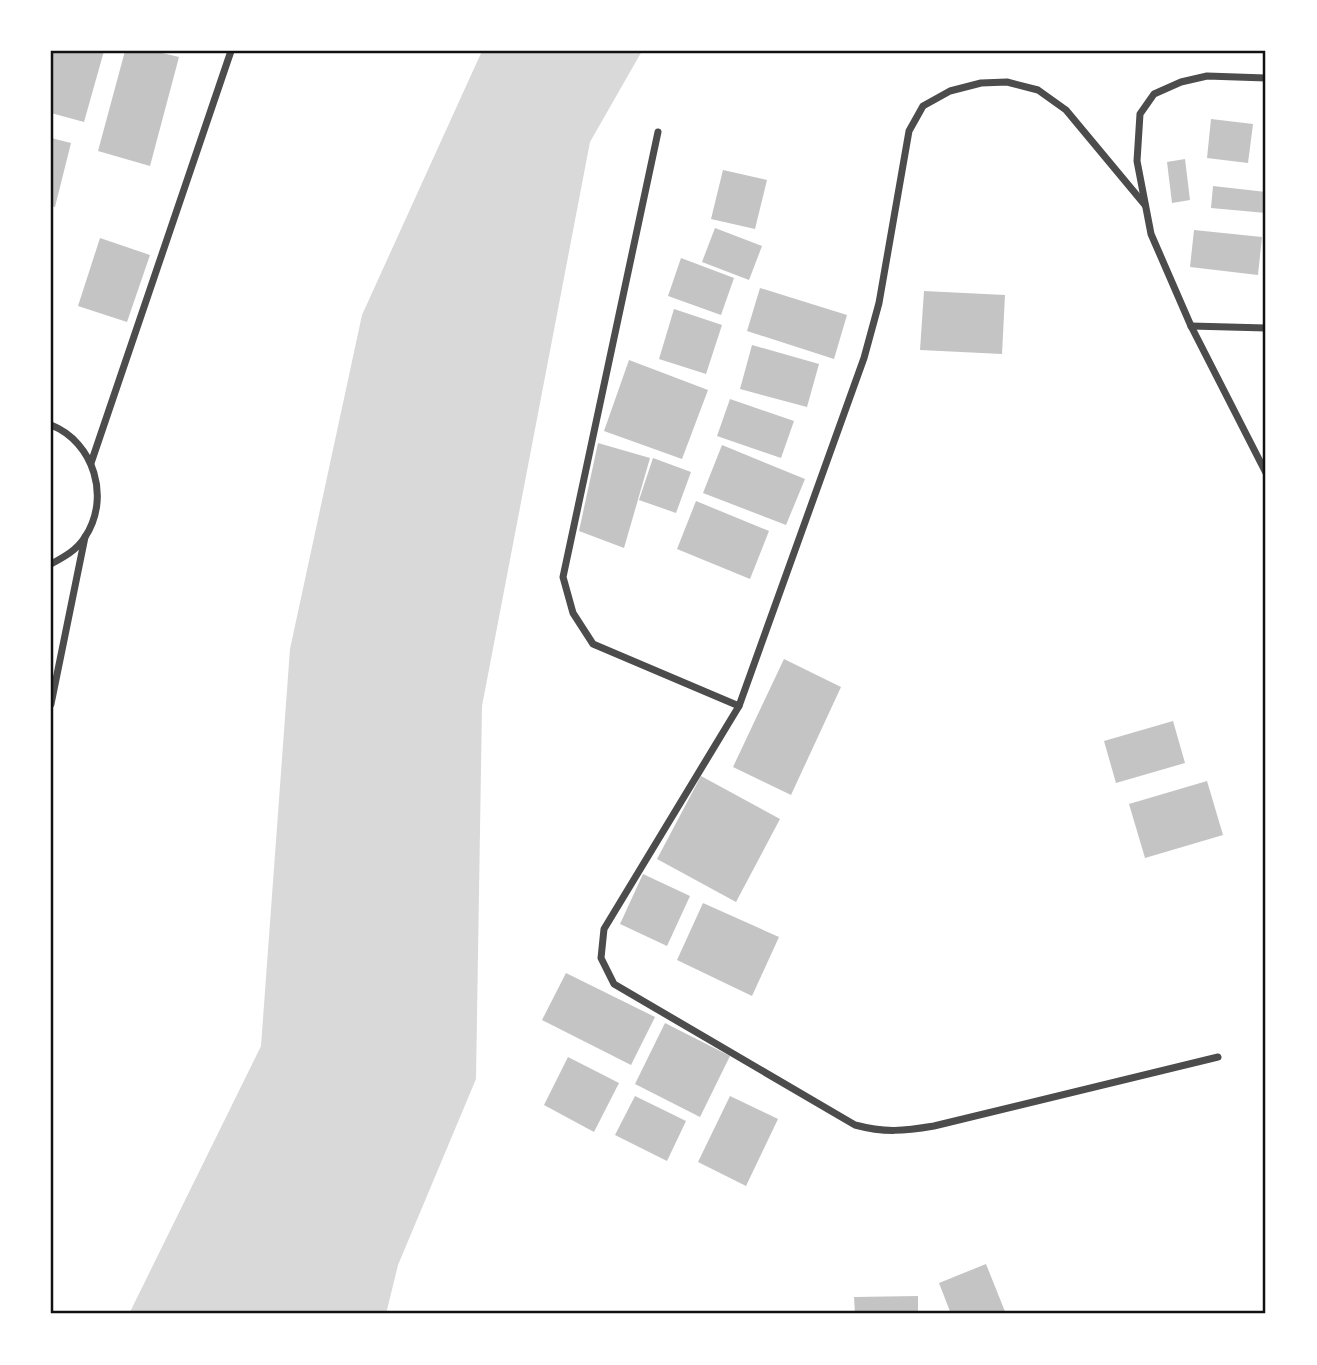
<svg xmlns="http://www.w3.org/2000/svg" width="1317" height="1365" viewBox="0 0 1317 1365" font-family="'IBM Plex Sans',sans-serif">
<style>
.water{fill:#d9d9d9}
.building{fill:#c4c4c4}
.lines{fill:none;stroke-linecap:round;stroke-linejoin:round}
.minor{stroke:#4c4c4c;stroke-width:7}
.neatline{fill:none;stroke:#111;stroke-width:2.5}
</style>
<rect width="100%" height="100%" fill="#fff"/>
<!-- water -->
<path class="water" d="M482,51h160l-52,91 -108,564 -6,373 -78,186 -12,49h-257l132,-268 29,-397 72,-334z"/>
<!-- building -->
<g class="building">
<path d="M51,51h53l-20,71 -33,-9z"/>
<path d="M125,51h29l25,6 -29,109 -52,-15z"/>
<path d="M1211,119l42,5 -5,39 -41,-5z"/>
<path d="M51,138l20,5 -16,64 -4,-1z"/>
<path d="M1185,159l5,41 -18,3 -5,-41z"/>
<path d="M723,170l44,10 -12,49 -44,-10z"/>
<path d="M1213,186l53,6v21l-55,-5z"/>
<path d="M715,228l47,18 -13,34 -47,-18z"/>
<path d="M1194,230l68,7 -4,38 -68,-8z"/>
<path d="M100,238l50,17 -23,67 -49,-16z"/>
<path d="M681,258l53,20 -13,37 -53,-19z"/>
<path d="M760,288l87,27 -13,44 -87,-28z"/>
<path d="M924,291l81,4 -3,59 -82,-4z"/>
<path d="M674,309l48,16 -16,49 -47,-15z"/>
<path d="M752,345l67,19 -12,43 -67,-18z"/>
<path d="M629,360l79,30 -26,69 -78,-28z"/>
<path d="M730,399l64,22 -13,37 -64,-22z"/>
<path d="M598,443l52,15 -26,90 -45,-17z"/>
<path d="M722,445l83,34 -19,46 -83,-32z"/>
<path d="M653,458l38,14 -15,41 -37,-13z"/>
<path d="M696,501l73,30 -19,48 -73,-30z"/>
<path d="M784,659l57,28 -50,108 -58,-28z"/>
<path d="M1173,721l12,42 -69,20 -12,-42z"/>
<path d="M701,776l79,43 -44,83 -79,-43z"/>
<path d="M1207,781l16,54 -78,23 -16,-54z"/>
<path d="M643,874l47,22 -23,50 -47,-22z"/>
<path d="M703,903l76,34 -27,59 -75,-36z"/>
<path d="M566,973l89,44 -24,48 -89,-45z"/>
<path d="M665,1023l65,33 -30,61 -65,-33z"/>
<path d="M568,1057l51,26 -25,49 -50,-27z"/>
<path d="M635,1096l51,25 -19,40 -52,-26z"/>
<path d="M730,1096l48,23 -32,67 -48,-24z"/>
<path d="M986,1264l20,50h-55l-12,-31z"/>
<path d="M918,1296v18h-63l-1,-17z"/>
</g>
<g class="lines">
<!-- minor -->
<g class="minor">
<path d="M1266,78l-59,-2 -26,6 -27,12 -14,20 -3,47 14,73 40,92 75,147"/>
<path d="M658,132l-95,445 10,36 20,31 146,62"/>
<path d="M1145,205l-79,-95 -28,-20 -31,-8 -26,1 -31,8 -27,15 -14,25 -30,172 -15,55 -125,348 -135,223 -3,29 13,26 241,141c30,8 49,6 79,1l284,-69"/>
<path d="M1191,326l75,2"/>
<path d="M51,425c43,17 60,73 34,112 -8,13 -21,20 -34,27"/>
<path d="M91,463l140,-412"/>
<path d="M51,704l34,-167"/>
</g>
</g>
<!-- border -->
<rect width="1317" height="1365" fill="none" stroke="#ffffff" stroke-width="105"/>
<rect x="52" y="52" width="1212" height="1260" class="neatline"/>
</svg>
